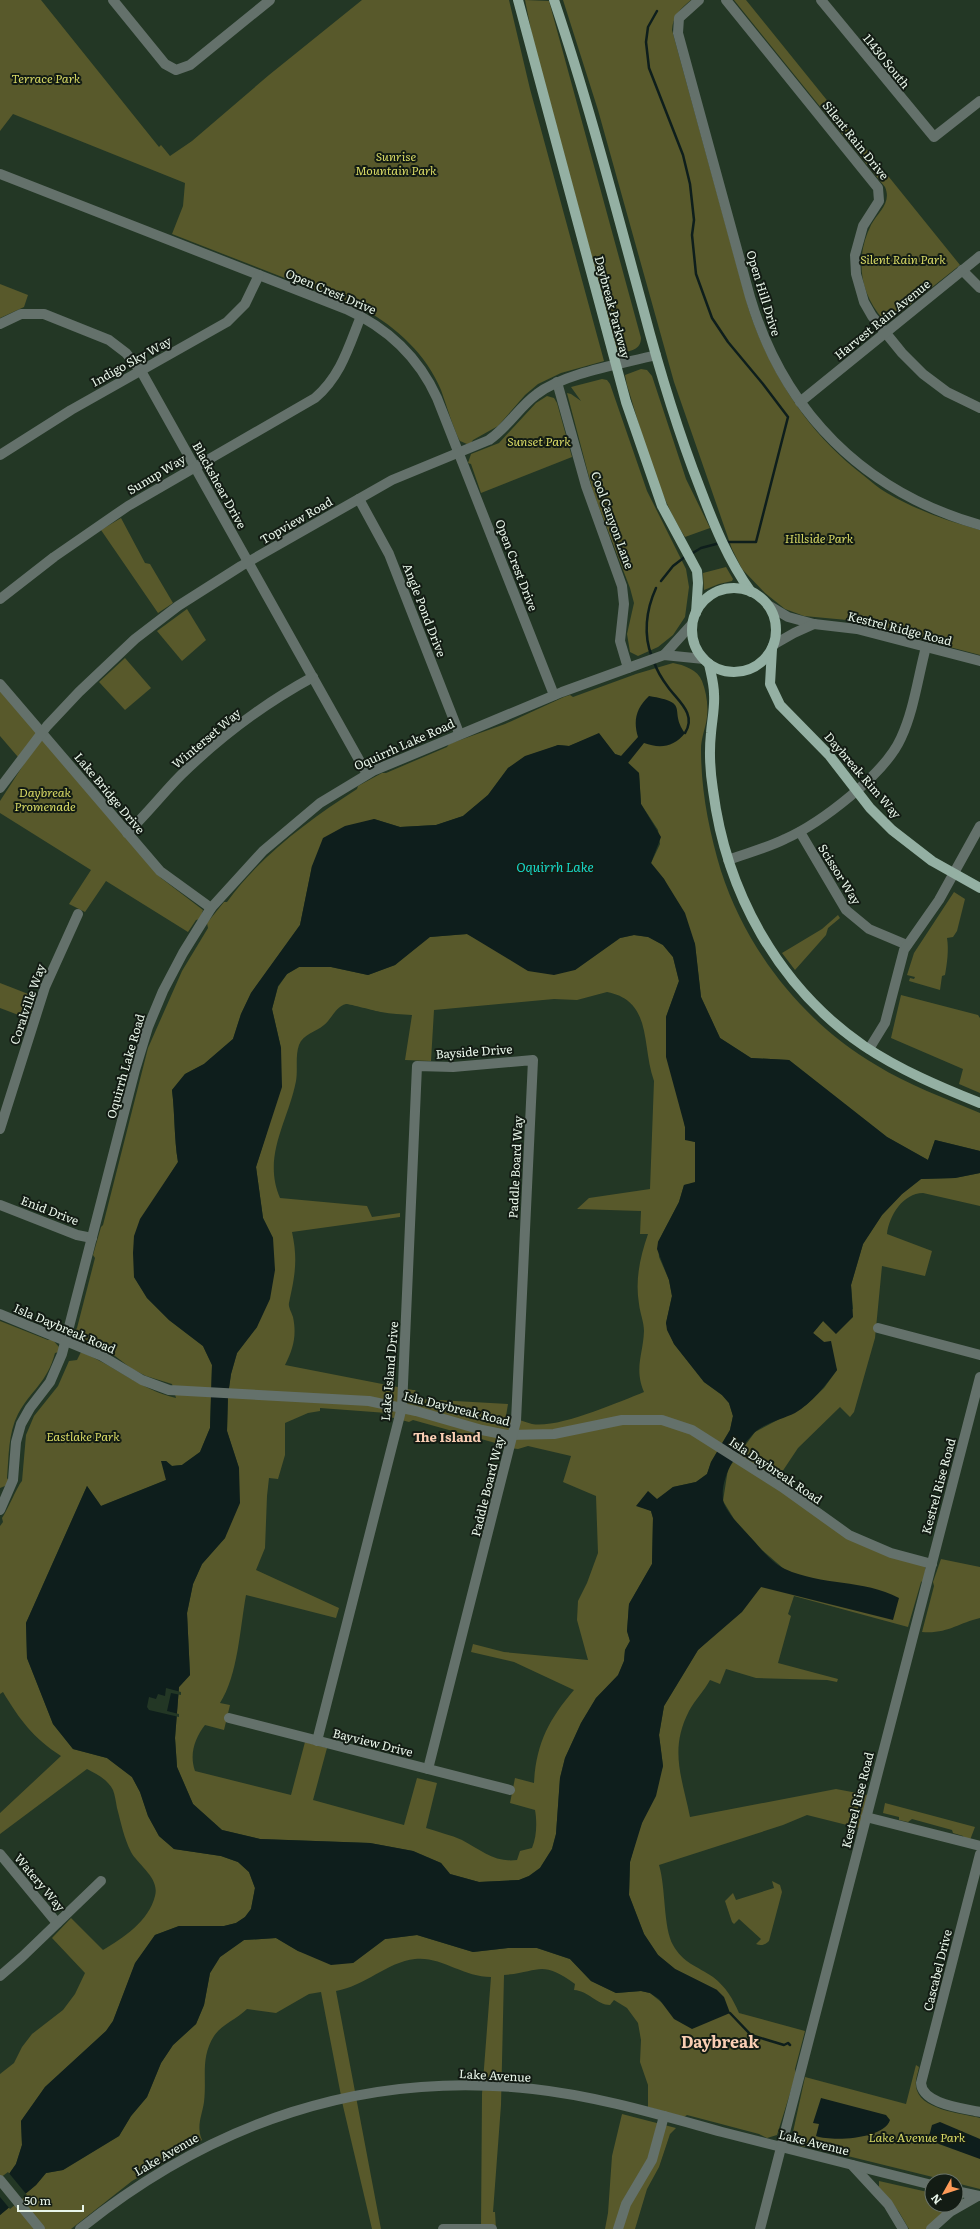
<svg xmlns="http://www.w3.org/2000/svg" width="980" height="2229" viewBox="0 0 980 2229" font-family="Literata,serif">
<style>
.green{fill:#58592b;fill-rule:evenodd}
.water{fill:#0e1e1c;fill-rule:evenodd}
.pier{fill:#233725}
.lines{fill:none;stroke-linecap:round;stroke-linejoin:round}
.stream{stroke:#0e1e1c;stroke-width:2.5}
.minor{stroke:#64716b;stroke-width:10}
.major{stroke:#94b0a3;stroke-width:10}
.labels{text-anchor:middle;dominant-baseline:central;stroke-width:4;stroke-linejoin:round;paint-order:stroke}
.street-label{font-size:12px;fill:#e9f6ea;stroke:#131c14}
.park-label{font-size:12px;font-style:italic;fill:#d8d965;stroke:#131c14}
.water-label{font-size:13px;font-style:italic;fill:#18dac9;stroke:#131c14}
.neighbourhood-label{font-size:13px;font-weight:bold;fill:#f9ceb4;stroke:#131c14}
.district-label{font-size:16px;font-weight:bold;fill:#f9ceb4;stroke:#131c14}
</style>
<rect width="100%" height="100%" fill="#233725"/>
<!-- green -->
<g class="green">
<path d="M0,0h41l118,147 2,-2 9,11 22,-15 77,-66 93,-75h147l21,89 74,272 -43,12 -23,11 -13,11 -27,31 -25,14 -2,3 -4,1 -7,-3c-6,-11 -14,-37 -19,-51 -15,-36 -44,-62 -77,-81l-192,-75 11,-28 2,-23 -172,-69 -13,17z"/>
<path d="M525,0l24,1 92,337c0,12 -11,13 -20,15l-4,-2 -85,-316z"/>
<path d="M563,0h128c-11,9 -18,16 -19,30l77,280c22,65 59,123 114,165 8,6 15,13 24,18 29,17 61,28 93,37v125l-133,-35 -43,-4 -19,-7 -20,-16 -23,-24 -10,-20 -58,-167 -76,-272z"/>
<path d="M734,0h12l214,265 -69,55 -8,-1c-24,-27 -28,-62 -12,-94 7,-13 21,-22 14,-38z"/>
<path d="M0,284l28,11 -4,12 -24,11z"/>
<path d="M641,369l6,1 5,6 34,103 24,49 -25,9c-29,-45 -42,-101 -58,-152l-2,-10z"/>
<path d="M602,379l5,1 3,4 37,107 39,78 3,18 -4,30 -12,18 -15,12 -20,9 -8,-4 -3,-18 7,-31 -4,-15 -37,-96 -26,-99 4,1 10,7 -10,-14z"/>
<path d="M547,396l7,2 3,5 15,54 -91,36 -10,-29 -3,-1 3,-9 28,-11 37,-40z"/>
<path d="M121,518l24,45 5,1 23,39 -15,10 -57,-83z"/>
<path d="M726,567l7,12 -1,2 -13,3 -15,6 -1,-17z"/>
<path d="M187,609l19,31 -24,21 -25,-30z"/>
<path d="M125,658l26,30 -26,22 -26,-28z"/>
<path d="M673,663c11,2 25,7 29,18 5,13 7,28 4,42 -2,9 -5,17 -5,26 0,42 8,82 20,122 26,80 82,151 155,194 32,20 69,33 104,48v38l-45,-11 -7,20 -41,-23 -98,-77 -38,-2 -31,-20 -19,-41 -6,-53 -31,-65 -13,-16 9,-19 -2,-14 -17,-26 -2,-31 -18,-17 -6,-2 -16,-20 -30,12 -11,-1 -50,23 -20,27 -25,21 -27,9 -36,2 -26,-8 -62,47 -12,59 -49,68 -10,21 -8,25 -29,25 -19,10 -13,16c3,24 2,48 6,72l-14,22 -30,93 13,21 22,22 34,26 9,19 -2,63 -10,24 -18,13 -10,1 -6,-5v19l-65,26 -14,-20 -61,137 1,35 26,66 20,25 34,9 25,19 8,15 8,24 11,20 15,13 47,7 17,6 11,10 6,16 -4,21 -6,8 -9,6 -12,3h-45l-24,9 -20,29 -22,57 -7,10 -61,56 -24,34 1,24 -6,19 -7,10 -9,7v-107l14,-11 8,-16 10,-13 31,-24 12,-16 10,-21 -33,-35 19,-20 32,32c20,-12 46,-29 52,-54 5,-18 -17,-31 -24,-44 -7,-14 -10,-29 -14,-44 -1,-5 -2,-13 -4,-18 -5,-10 -16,-16 -26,-21l-87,65v-21l61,-57c-28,-18 -41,-36 -58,-64l-3,2v-168l3,-4 -1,-4c5,-7 17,-35 20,-37l4,-46 8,-19 24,-30 11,-25 8,-1 4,-8c33,13 60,38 95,46l-4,-14 -26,-8 -14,-7 -17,-13 -37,-16 -4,-8 3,-4 18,-70 -2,-3 8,-28 2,-2 45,-177 34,-77 26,-43 -1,-5 17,-21h3c34,-47 82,-82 130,-113l1,-3 24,-13h4l61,-26 2,-3 56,-20 59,-27 6,-2 3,2 63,-23z"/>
<path d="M0,690l161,188 42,32 -3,9 -4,1 -8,12 -82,-51 -21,31 -16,-8 22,-34 -91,-57v-12l24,-37 -24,-28z"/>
<path d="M954,892l11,7 -8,32 -4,6 -6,1c2,12 0,26 -2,37l-3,1 -2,14 -31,-9 1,-3 4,1 1,-2 -8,-2 7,-22z"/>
<path d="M838,915l2,3 -12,10 -2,7 -31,35 -13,-17 40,-24z"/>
<path d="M467,934l18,9 90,27 45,-32 14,-3 15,2 14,8 10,12 6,24 -13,36 19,110v12l10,3v41l-11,2 -5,17 -21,40 1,15 10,23 3,16 -6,27 8,21 30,38 18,13 7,8 4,13 -3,14 -19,32 -4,12 -11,8 -23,5 -16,13 -20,5 14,6 2,7 -1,46 -23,40 -2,27 3,10 -5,9 -1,11 -6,15 -22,22 -15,25 -16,35 -5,20 -4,56 -4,15 -12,19 -11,8 -10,4 -40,2 -29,-8 -9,-11 -28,-12 -43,-8 -110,-4 -38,-9 -29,-26 -16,-37 -2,-29 4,-51 11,-12 -3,-62 6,-29 9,-20 23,-26 14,-70 -12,-37 1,-36 3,-21 6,-21 20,-26 16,-89 -10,-20 -7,-51 10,-32 15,-87 -9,-39 6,-22 9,-13 12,-7h32l37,8 27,-10 34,-28zM607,992c46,9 34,52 47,89l-4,108 -61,9 -12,11 64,2 -1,23h8c-8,23 -13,46 -9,70 1,9 5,18 5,27 -1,24 -10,37 0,61 -25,10 -87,37 -112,32 -8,-2 -17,-6 -26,-8l2,-12 -88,-5 -5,-9h-2l-128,-25c8,-16 12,-29 8,-48 -1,-4 -5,-10 -4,-14 6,-28 9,-43 3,-71l108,-15v-4l-28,4 -5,-11 -87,-8c-18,-42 8,-76 16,-117 2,-11 -1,-25 3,-36 4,-11 17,-13 25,-20 7,-5 12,-19 22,-21 4,0 29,7 35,8 10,2 21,2 31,3l-7,45 26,1 3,-51 120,-11 23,1zM320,1408l67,5 3,4 19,5 4,-2 86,24 2,3 17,2 10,-3 43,10 -8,26 33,14 2,57 -11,30 -9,18 -1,19 11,40 -84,-8 -31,-8 -2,8 43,10 60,28c-25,29 -38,54 -40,93l-19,-5 -5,25 25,7c2,11 2,26 -3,38l-12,3 -3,9c-22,3 -36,-10 -55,-20 -11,-5 -24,-8 -36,-12l11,-45 -20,-5 -13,47 -91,-25 14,-52 -22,-6 -14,53 -96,-24c-6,-17 0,-33 10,-46l19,5 6,-25 -10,-2c18,-28 20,-75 26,-108l90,23 3,-10 -83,-38 9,-22 2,-52 2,-18 9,1 7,-24v-32l23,-10 12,-2z"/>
<path d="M0,983l36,14 -7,22 -29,-11z"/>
<path d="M901,995l77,20 2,3v75l-21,-9 4,-15 -72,-31z"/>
<path d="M980,1173v33l-57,-13c-20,0 -34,23 -36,41l45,17 -7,25 -43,-10 -7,72 -21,74 -4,5 -10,-10 -42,41 -24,36 77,49 75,30 -2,17 -3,2 -13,45 -114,-31 -6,18 3,2 -13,47 60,16 -1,3 -10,-2 -71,-2 -30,-9 -6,15 -10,-4c-6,11 -15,20 -21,31 -20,39 -7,66 1,106l146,-28 32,6 -9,33 -52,-13 -24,10 -124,40c7,23 4,62 14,80 10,18 24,21 40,32 13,10 20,22 26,36l66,18 -10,38 1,5 -19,61 -10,3 -8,-4 -72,-19 -3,2 -36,-10v-22l-8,-23 1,-22 -3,-17 -11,-15 -13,-8 -4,5c-13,0 -21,-14 -36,-15l1,-6c-34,-25 -35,-12 -71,-9l-3,130 -8,107h2l1,17h-15l1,-135 9,-117c-28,0 -50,-21 -76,-18 -28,3 -50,27 -79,32l45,238h-9l-29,-123 -22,-114 -12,2 -33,19 -29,-4c-10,10 -26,16 -33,27 -14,22 -7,42 -10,66 -2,14 -8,24 -2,38l-70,41 -61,48h-71v-14l36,-30 10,-12 17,-3 56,-34 12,-20 16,-19 14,-34 12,-18 23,-21 8,-19 6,-32 10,-16 24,-17 32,-2 22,13 55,12 32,-24 32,-4 56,17 35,-4h29l33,11 21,22 25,12 25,-2 9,2 16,13 51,-16 -42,-21 -17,-14 -14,-21 -15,-39 1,-33 7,-26 26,-70 -4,-31 5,-29 34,-56 63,-63 23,-18 -22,-19 -28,-31 -11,-18 5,-32 27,-37 51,-27 18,-17 13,-18 -13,-28 -11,-9 10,-12 30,-12 -2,-24 12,-41 19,-29 20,-21 19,-15 34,-1z"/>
<path d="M0,1321l48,19 4,-1 7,8v5l-4,1c-8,30 -24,37 -37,61 -10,20 -9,42 -11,64l2,3 -4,5 -5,2z"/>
<path d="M941,1559l39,8v51c-22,5 -32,16 -58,14l12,-46 -1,-4z"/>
<path d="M885,1803l90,24 -5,13 -6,-2 -1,-2 -10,-3 -1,-3 -40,-11 -4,3 -9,-2v-3l-16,-4z"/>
<path d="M772,1881l8,4 2,7 -13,49c-4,4 -8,5 -13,3l5,-5 -22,-20 -5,5 -2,-2 -7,-21 8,-8 3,7 38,-12z"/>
<path d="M916,2065l3,2c-1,6 -4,13 -3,19 2,24 45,27 64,32v71l-24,-6v-2h-7l-142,-35 -5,1 -9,-6v-9l12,-55 101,27z"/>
<path d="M622,2114l54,14 -6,6 -11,33 -12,22 -12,40h-30l3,-16 4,-57z"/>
<path d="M879,2181l53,12v12h21l-26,24h-18l-10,-17 -20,-25z"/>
</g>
<!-- water -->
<g class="water">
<path d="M649,696c43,7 19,14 36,37 -11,14 -25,16 -41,10l-16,20 11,10 2,31 20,33 -10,26 13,16 21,34 10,31 6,53 19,41 31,20 38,2 98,77 41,23 7,-20 45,11v22l-25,5 -34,1 -19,15 -20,21 -19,29 -12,41 2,32 -17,17 -13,-13 -10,12 11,9 7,-1 6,29c-12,16 -25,33 -42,43 -12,6 -31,10 -41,20 -16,17 -34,43 -31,67 2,12 21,30 29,39 9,10 21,25 33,30 37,17 78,10 114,29l-6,22 -132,-33 -19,25 -44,38 -34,56 -5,29 4,31 -7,30 -14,27 -12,39 -1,33 15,39 14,21 17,14 42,21 7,7 6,16 -38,16 -18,-10 -15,-20 -9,-6 -9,-2 -25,2 -25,-12 -21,-22 -33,-11h-29l-35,4 -56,-17 -32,4 -32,24 -22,2 -33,-14 -22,-13 -32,2 -24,17 -10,16 -6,32 -8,19 -23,21 -12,18 -14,34 -16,19 -12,20 -56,34 -17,3 -10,12 -36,30v-34l9,-7 7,-10 6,-19 -1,-24 24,-34 61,-56 7,-10 22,-58 20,-28 24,-9h45l12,-3 9,-6 6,-8 4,-21 -6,-16 -11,-10 -17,-6 -47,-7 -15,-13 -11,-20 -8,-24 -8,-15 -25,-19 -34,-9 -20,-25 -26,-66 -1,-35 61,-137 14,20 65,-26 -5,-19h5l6,5 10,-1 18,-13 10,-24 2,-63 -9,-19 -34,-26 -22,-22 -13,-21 -1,-24 1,-17 6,-17 38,-57c-4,-24 -3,-48 -6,-72l13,-16 19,-10 29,-25 8,-25 10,-21 49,-68 12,-59 11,-28 22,-12 29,-7 26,8 36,-2 27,-9 25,-21 20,-27 17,-12 33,-11 11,1 30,-13 16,21 6,2 17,-19c-5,-16 -2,-29 11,-41zM467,934l61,37 26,4 21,-5 45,-32 14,-3 14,2 15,8 10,12 6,24 -13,36v40l19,70v13l10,2v40l-11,3 -5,17 -21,40 -1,7 12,31 3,16 -6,27 1,7 7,14 30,38 18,13 7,8 4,13 -3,14 -19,32 -4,12 -11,8 -23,5 -16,12 -9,-8 -12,15 15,5 2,7 -1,46 -23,40 -2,27 3,10 -5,9 -1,11 -6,14 -22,23 -15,25 -16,35 -5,20 -4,56 -4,15 -12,19 -11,8 -10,4 -40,2 -29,-8 -9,-11 -28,-12 -43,-8 -110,-4 -38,-9 -29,-26 -16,-37 -2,-29 4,-51 11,-12 -3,-62 6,-29 9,-20 23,-26 15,-35 -1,-35 -12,-37 1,-36 3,-21 6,-21 20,-26 13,-28 5,-29 -2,-32 -10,-20 -7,-51 26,-80 -1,-39 -9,-39 6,-23 9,-12 12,-7h32l37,8 27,-10 35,-28z"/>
<path d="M821,2098l65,17 4,5c-6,19 -57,22 -74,16l3,-12 -6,-1z"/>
<path d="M940,2122l40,17v20l-52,-19 4,-15z"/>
</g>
<!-- pier -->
<g class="pier">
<path d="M166,1688l15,4v3l-10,-2 -4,18 12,3v3l-30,-7 -2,-3 2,-10 7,2 2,-5 7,2z"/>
<path d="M8,2172l19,23 -17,14 -10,-12v-19z"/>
</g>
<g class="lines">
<!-- stream -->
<g class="stream">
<path d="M657,11l-9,16 -2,15 3,26 34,87 7,29 4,36 -2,15 4,39 16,44 16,24 35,42 25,33 -32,125h-32"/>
<path d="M691,554l10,-6 19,-5"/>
<path d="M661,581l12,-15 13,-10"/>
<path d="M652,657c-9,-22 -6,-47 4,-69"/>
<path d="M654,662c3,9 8,17 14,25 10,14 29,27 17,46"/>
<path d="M730,2013l21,22 33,10 4,-2 2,2"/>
</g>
<!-- minor -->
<g class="minor">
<path d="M113,0l52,64 11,6 14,-5 80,-65"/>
<path d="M699,0l-20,18 -1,15 72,264c34,115 114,195 230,228"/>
<path d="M726,0l152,188 1,13 -16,25 -8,29 1,19 8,28 8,14 30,37 21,21 24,18 33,16"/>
<path d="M821,0l113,137 46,-36"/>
<path d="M0,174l346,135c42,19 72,47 91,89l117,297"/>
<path d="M962,270l18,18"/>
<path d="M0,324l21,-10h23l65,26 17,13 15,18 226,403"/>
<path d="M557,382l29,104 36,100 2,18 -4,37 8,27"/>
<path d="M800,402l180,-146"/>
<path d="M0,455l71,-45 156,-88 18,-18 14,-29"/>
<path d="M359,499l30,55 70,179"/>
<path d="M0,599l54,-42 74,-51 187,-108c26,-22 34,-52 46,-82"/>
<path d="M768,605l20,12 26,7 43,5 123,32"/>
<path d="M773,645l21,-12 20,-9"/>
<path d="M664,655l28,-31"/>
<path d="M0,684l160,187 51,37"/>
<path d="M0,788l47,-62 32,-34 56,-53 43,-33 63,-40 151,-86 97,-40c19,-13 30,-33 48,-46 27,-21 85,-30 119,-39"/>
<path d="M800,832l46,78 23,19 38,16"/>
<path d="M127,833c20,-19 36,-40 54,-58 39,-38 84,-72 132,-98"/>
<path d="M728,860c19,-7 39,-12 57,-21 36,-16 100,-65 116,-101 13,-28 17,-61 25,-91"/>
<path d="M869,1049l16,-26 19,-73 35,-50 41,-74"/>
<path d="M0,1129l45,-142 33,-73"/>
<path d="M0,1205l77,30 15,3"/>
<path d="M0,1314l102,42 40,24 27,10 200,11 47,10 66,19 25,5 47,-1 68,-14h40l30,10 90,57 67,48 42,18 41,11"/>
<path d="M878,1328l102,27"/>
<path d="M0,1510l13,-30 3,-38 5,-18 9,-16 20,-26 12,-28 73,-284 13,-43 15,-36 20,-38 28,-45 52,-57 57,-48 53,-32 189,-79 102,-37 40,4"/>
<path d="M229,1718l281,72"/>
<path d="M317,1741l85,-334 15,-341 36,1 80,-7 -17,361 -88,348"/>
<path d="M866,1817l114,29"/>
<path d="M0,1854l57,69"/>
<path d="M980,1854l-59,229c1,21 42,25 59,29"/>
<path d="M0,1976l22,-19 79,-76"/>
<path d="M852,2165l36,39 15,25"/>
<path d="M0,2180l40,49"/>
<path d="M956,2191l24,5"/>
<path d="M80,2229c131,-106 283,-159 453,-140 64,7 127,26 189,43 70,18 140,35 210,53"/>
<path d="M443,2229h49"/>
<path d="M618,2229l8,-25 26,-44 12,-44"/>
<path d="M760,2229l220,-852"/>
<path d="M931,2229l19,-17 28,-16"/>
</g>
<!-- major -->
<g class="major">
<path d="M518,0l108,402 36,104 35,65 1,12 -2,30"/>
<path d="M554,0c34,101 61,205 89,308 16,61 34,121 57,180 14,37 28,72 51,104"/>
<circle cx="734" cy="630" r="42"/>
<path d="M772,649l-2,35 10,21 49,50 41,53 22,22 40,31 48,27"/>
<path d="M709,664c2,10 5,20 5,30 1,13 -2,26 -3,39 -2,19 -1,38 2,57 13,102 65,197 151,256 36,24 76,41 116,57"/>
</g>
</g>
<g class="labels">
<!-- street labels -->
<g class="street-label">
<text transform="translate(887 61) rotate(51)">11430 South</text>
<text transform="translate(856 140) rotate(51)">Silent Rain Drive</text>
<text transform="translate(331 291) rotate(23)">Open Crest Drive</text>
<text transform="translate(764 293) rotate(73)">Open Hill Drive</text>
<text transform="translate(613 307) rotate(75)">Daybreak Parkway</text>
<text transform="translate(882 319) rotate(-39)">Harvest Rain Avenue</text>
<text transform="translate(131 361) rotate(-29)">Indigo Sky Way</text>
<text transform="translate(156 474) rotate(-31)">Sunup Way</text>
<text transform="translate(220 485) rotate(61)">Blackshear Drive</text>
<text transform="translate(296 520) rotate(-30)">Topview Road</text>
<text transform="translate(613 520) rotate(70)">Cool Canyon Lane</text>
<text transform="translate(517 565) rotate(69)">Open Crest Drive</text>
<text transform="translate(425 610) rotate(69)">Angle Pond Drive</text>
<text transform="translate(900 628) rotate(14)">Kestrel Ridge Road</text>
<text transform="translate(206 738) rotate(-40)">Winterset Way</text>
<text transform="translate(404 744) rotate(-24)">Oquirrh Lake Road</text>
<text transform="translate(863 775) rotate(49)">Daybreak Rim Way</text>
<text transform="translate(110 793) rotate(50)">Lake Bridge Drive</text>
<text transform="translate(840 874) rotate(58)">Scissor Way</text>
<text transform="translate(27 1004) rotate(-71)">Coralville Way</text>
<text transform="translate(474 1051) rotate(-4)">Bayside Drive</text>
<text transform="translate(125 1066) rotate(-74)">Oquirrh Lake Road</text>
<text transform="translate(515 1167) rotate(-87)">Paddle Board Way</text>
<text transform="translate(50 1210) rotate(21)">Enid Drive</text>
<text transform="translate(65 1328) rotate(23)">Isla Daybreak Road</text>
<text transform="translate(389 1371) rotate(-85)">Lake Island Drive</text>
<text transform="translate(457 1408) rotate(14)">Isla Daybreak Road</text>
<text transform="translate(776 1470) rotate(34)">Isla Daybreak Road</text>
<text transform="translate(487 1486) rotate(-76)">Paddle Board Way</text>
<text transform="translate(938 1486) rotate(-75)">Kestrel Rise Road</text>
<text transform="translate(373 1742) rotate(14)">Bayview Drive</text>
<text transform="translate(857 1800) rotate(-76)">Kestrel Rise Road</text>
<text transform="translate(40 1882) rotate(50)">Watery Way</text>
<text transform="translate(937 1970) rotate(-76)">Cascabel Drive</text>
<text transform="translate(495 2075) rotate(3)">Lake Avenue</text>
<text transform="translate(814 2142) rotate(14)">Lake Avenue</text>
<text transform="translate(166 2154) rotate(-30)">Lake Avenue</text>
</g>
<!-- park labels -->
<g class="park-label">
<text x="46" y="78">Terrace Park</text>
<text x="396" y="156">Sunrise<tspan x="396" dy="14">Mountain Park</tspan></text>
<text x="903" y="259">Silent Rain Park</text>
<text x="539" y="441">Sunset Park</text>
<text x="819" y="538">Hillside Park</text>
<text x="45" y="792">Daybreak<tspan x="45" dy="14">Promenade</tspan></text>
<text x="83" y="1436">Eastlake Park</text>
<text x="917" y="2137">Lake Avenue Park</text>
</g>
<!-- water labels -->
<g class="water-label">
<text x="555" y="866">Oquirrh Lake</text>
</g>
<!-- neighbourhood labels -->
<g class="neighbourhood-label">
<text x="447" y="1436">The Island</text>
</g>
<!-- district labels -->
<g class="district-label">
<text x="720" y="2041">Daybreak</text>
</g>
</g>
<!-- north arrow -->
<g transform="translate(944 2193) rotate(231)"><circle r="19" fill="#131c14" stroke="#69736a"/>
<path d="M0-3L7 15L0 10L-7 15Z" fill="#fe9b58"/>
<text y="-6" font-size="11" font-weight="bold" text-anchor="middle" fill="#e9f6ea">N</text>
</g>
<!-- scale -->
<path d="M18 2205v6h65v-6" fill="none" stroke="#e9f6ea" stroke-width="2"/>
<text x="24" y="2205" font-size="12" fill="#e9f6ea" stroke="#131c14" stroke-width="3" paint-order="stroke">50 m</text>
</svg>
